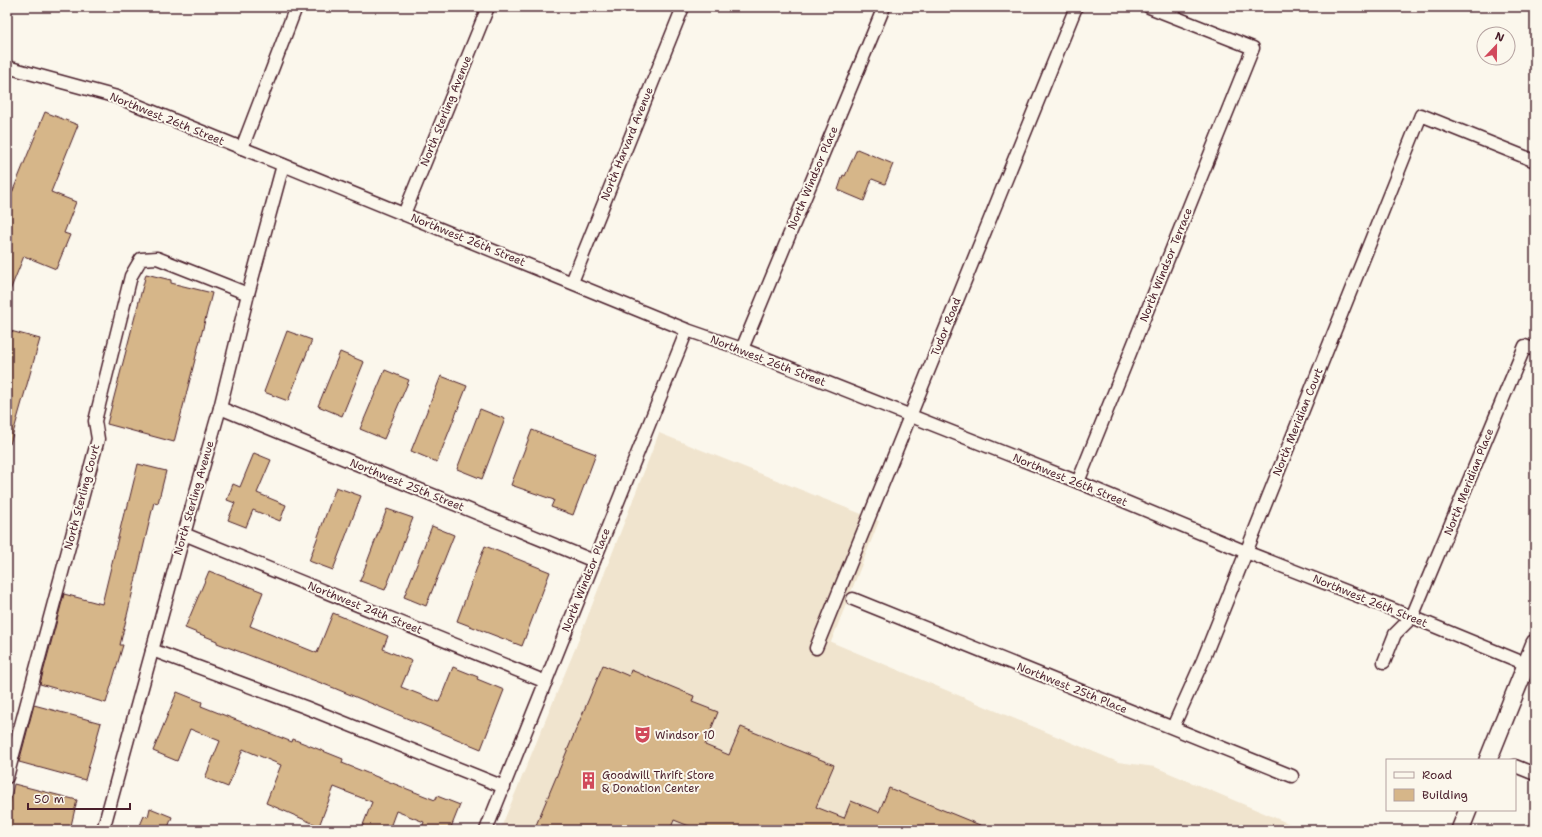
<svg xmlns="http://www.w3.org/2000/svg" width="1542" height="837" viewBox="0 0 1542 837" font-family="'Shantell Sans',sans-serif">
<style>
.built{fill:#f0e4ce}
.building{fill:#d6b689;stroke:#4a1f2b}
.lines{fill:none;stroke-linecap:round;stroke-linejoin:round}
.street-casing{stroke:#4a1f2b;stroke-width:15}
.secondary-casing{stroke:#4a1f2b;stroke-width:20}
.street{stroke:#fbf7ec;stroke-width:12}
.secondary{stroke:#fbf7ec;stroke-width:17}
.labels{text-anchor:middle;dominant-baseline:central;stroke-width:4;stroke-linejoin:round;paint-order:stroke}
.street-label{font-size:11px;fill:#4a1f2b;stroke:#fbf7ec}
.poi-label{font-size:11px;fill:#4a1f2b;stroke:#fbf7ec;text-anchor:start}
</style>
<rect width="100%" height="100%" fill="#fbf7ec"/>
<filter id="ink" filterUnits="userSpaceOnUse"><feTurbulence type="fractalNoise" baseFrequency=".025" numOctaves="2"/><feDisplacementMap in="SourceGraphic" scale="8" xChannelSelector="R" yChannelSelector="G"/><feConvolveMatrix kernelMatrix="1 2 1 2 8 2 1 2 1" color-interpolation-filters="sRGB"/></filter>
<g filter="url(#ink)">
<!-- built -->
<path class="built" d="M659,433l220,88 -48,121 287,120 37,5 149,63h-804l75,-181z"/>
<!-- building -->
<g class="building">
<path d="M45,112l33,13 -27,67 25,10 -12,31 6,2 -14,34 -32,-13 -17,42v-93z"/>
<path d="M857,149l36,15 -8,20 -13,-5 -8,22 -26,-11 5,-15 2,1z"/>
<path d="M146,274l25,6v3l41,10 -38,149 -67,-18z"/>
<path d="M7,330l33,9 -30,105h-3z"/>
<path d="M287,331l25,9 -24,61 -24,-9z"/>
<path d="M340,352l24,10 -22,54 -24,-10z"/>
<path d="M385,370l24,10 -25,59 -24,-10z"/>
<path d="M441,376l26,10 -30,76 -26,-11z"/>
<path d="M480,409l25,10 -23,60 -25,-10z"/>
<path d="M532,430l64,24 -23,61 -22,-8 3,-7 -43,-15z"/>
<path d="M254,453l17,7 -14,33 29,12 -6,16 -27,-11 -7,17 -18,-7 7,-17 -8,-3 6,-16 7,3z"/>
<path d="M138,464l28,7 -8,32 -4,-1 -34,143h3l-17,58 -66,-19 24,-90 38,10 23,-95h2z"/>
<path d="M336,487l25,9 -28,74 -24,-9z"/>
<path d="M387,509l26,9 -28,72 -25,-9z"/>
<path d="M432,526l22,9 -28,71 -22,-9z"/>
<path d="M485,546l65,26 -28,74 -65,-25z"/>
<path d="M209,571l54,21 -13,34 67,27 16,-40 55,23 -5,13 29,12 -11,26 38,15 14,-35 25,10 -1,2 27,11 -23,59 -147,-61 -117,-45v-2l-32,-13z"/>
<path d="M603,665l26,11 2,-6 63,26 -2,6 26,10 -13,33 24,10 12,-28 93,38 -18,42 28,11 7,-17 28,11 10,-24 103,42h-293l-25,-10 -4,10h-136z"/>
<path d="M177,692l25,10 -1,4 91,36 1,-3 50,20 -1,4 93,37 2,-4 23,9 -10,25h-29l3,-8 -28,-11 -7,19h-28l11,-28 -38,-15 -15,39 -53,-23 15,-38 -38,-16 -15,38 -23,-9 15,-37 -30,-12 -13,32 -24,-10z"/>
<path d="M34,705l67,18 -16,57 -66,-18z"/>
<path d="M14,784l63,16 -7,30h-63v-16z"/>
<path d="M150,808l22,9 -5,13h-29l6,-14 4,1z"/>
</g>
<g class="lines">
<defs>
<g id="street">
<path d="M7,67l110,30 570,233 55,19 336,133 168,70 166,65 114,47"/>
<path d="M242,148l54,-141"/>
<path d="M404,214l84,-207"/>
<path d="M572,282l111,-275"/>
<path d="M742,349l142,-342"/>
<path d="M220,408l374,153"/>
<path d="M1078,482l175,-434 -104,-41"/>
<path d="M184,534l362,148"/>
<path d="M853,599l439,177"/>
<path d="M816,648l260,-641"/>
<path d="M152,650l153,57 199,80"/>
<path d="M1384,662l11,-28 17,-17 113,-271 10,4"/>
<path d="M1173,727l30,-67 218,-545 114,46"/>
<path d="M1515,766l20,8"/>
<path d="M7,777l91,-338 -3,-18 36,-145 10,-17 16,-1 91,36"/>
<path d="M103,830l81,-296 36,-126 28,-114 35,-129"/>
<path d="M486,830l201,-500"/>
</g>
<g id="secondary">
<path d="M1488,760l47,-117"/>
<path d="M1460,830l8,-20"/>
</g>
</defs>
<!-- street casing -->
<use href="#street" class="street-casing"/>
<!-- secondary casing -->
<use href="#secondary" class="secondary-casing"/>
<!-- street -->
<use href="#street" class="street"/>
<!-- secondary -->
<use href="#secondary" class="secondary"/>
</g>
</g>
<!-- icons -->
<defs>
<symbol id="theatre-bare" viewBox="-9 -9 18 18"><path d="M-5-5.5Q0-4 5-5.5V0Q5 5 0 6Q-5 5-5 0ZM-3.3-2.5H-1v1.5H-3.3ZM1-2.5H3.3v1.5H1ZM-2.8 1Q0 5.5 2.8 1Z" fill="#d1495b" stroke="#fbf7ec" stroke-width="2.5" paint-order="stroke"/></symbol>
<symbol id="building-bare" viewBox="-9 -9 18 18"><path d="M-4-6H4V6H1V3H-1V6H-4ZM-2.5-4.3h1.7v1.8h-1.7ZM.8-4.3h1.7v1.8H.8ZM-2.5-1h1.7V.8h-1.7ZM.8-1h1.7V.8H.8Z" fill="#d1495b" stroke="#fbf7ec" stroke-width="2.5" paint-order="stroke"/></symbol>
</defs>
<g fill-rule="evenodd">
<use href="#theatre-bare" x="630" y="722" width="25" height="25"/>
<use href="#building-bare" x="576" y="768" width="25" height="25"/>
</g>
<g class="labels">
<!-- street labels -->
<g class="street-label">
<text transform="translate(446 111) rotate(-68)">North Sterling Avenue</text>
<text transform="translate(167 119) rotate(22)">Northwest 26th Street</text>
<text transform="translate(627 144) rotate(-68)">North Harvard Avenue</text>
<text transform="translate(813 178) rotate(-67)">North Windsor Place</text>
<text transform="translate(468 240) rotate(22)">Northwest 26th Street</text>
<text transform="translate(1166 265) rotate(-68)">North Windsor Terrace</text>
<text transform="translate(946 327) rotate(-68)">Tudor Road</text>
<text transform="translate(768 361) rotate(21)">Northwest 26th Street</text>
<text transform="translate(1298 422) rotate(-68)">North Meridian Court</text>
<text transform="translate(1070 480) rotate(22)">Northwest 26th Street</text>
<text transform="translate(1469 482) rotate(-68)">North Meridian Place</text>
<text transform="translate(407 485) rotate(22)">Northwest 25th Street</text>
<text transform="translate(82 497) rotate(-75)">North Sterling Court</text>
<text transform="translate(194 498) rotate(-74)">North Sterling Avenue</text>
<text transform="translate(586 580) rotate(-68)">North Windsor Place</text>
<text transform="translate(1370 601) rotate(22)">Northwest 26th Street</text>
<text transform="translate(365 608) rotate(22)">Northwest 24th Street</text>
<text transform="translate(1072 688) rotate(22)">Northwest 25th Place</text>
</g>
<!-- poi labels -->
<g class="poi-label">
<text x="655" y="735">Windsor 10</text>
<text x="602" y="775">Goodwill Thrift Store<tspan x="602" dy="13">&amp; Donation Center</tspan></text>
</g>
</g>
<!-- margin -->
<rect width="1542" height="837" fill="none" stroke="#fbf7ec" stroke-width="24"/>
<rect x="12" y="12" width="1518" height="813" fill="none" stroke="#4a1f2b" stroke-width="1.5" filter="url(#ink)"/>
<!-- legend -->
<rect x="1386" y="759" width="130" height="52" fill="#fbf7ec" stroke="#b4a19f"/>
<rect x="1394" y="772" width="20" height="6" fill="#fbf7ec" stroke="#b4a19f"/>
<text x="1422" y="779" font-size="12" fill="#4a1f2b">Road</text>
<rect x="1394" y="789" width="20" height="12" fill="#d6b689" stroke="#b4a19f"/>
<text x="1422" y="799" font-size="12" fill="#4a1f2b">Building</text>
<!-- north arrow -->
<g transform="translate(1496 46) rotate(22)"><circle r="19" fill="#fbf7ec" stroke="#b4a19f"/>
<path d="M0-3L7 15L0 10L-7 15Z" fill="#d1495b"/>
<text y="-6" font-size="11" font-weight="bold" text-anchor="middle" fill="#4a1f2b">N</text>
</g>
<!-- scale -->
<path d="M28 803v6h102v-6" fill="none" stroke="#4a1f2b" stroke-width="2"/>
<text x="34" y="803" font-size="12" fill="#4a1f2b" stroke="#fbf7ec" stroke-width="3" paint-order="stroke">50 m</text>
</svg>
